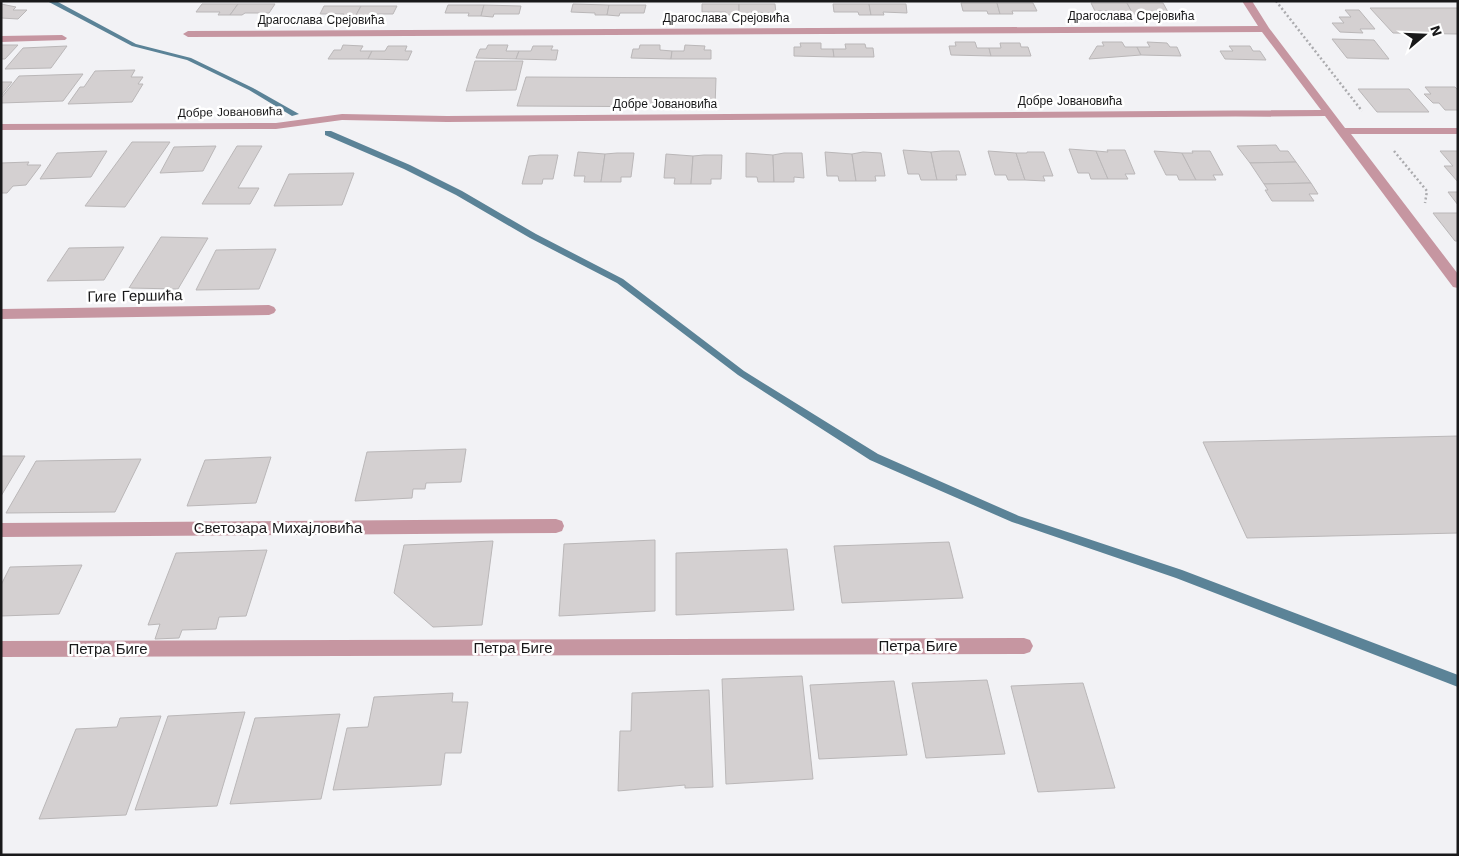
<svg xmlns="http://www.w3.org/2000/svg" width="1459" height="856" viewBox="0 0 1459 856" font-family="'Work Sans',sans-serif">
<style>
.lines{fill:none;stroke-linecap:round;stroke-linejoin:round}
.stream{fill:#5b8397;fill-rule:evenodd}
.building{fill:#d4d0d1;stroke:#bab7b8}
.path{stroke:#ababae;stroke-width:2.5;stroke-dasharray:2 2.5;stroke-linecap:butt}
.minor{fill:#c696a1;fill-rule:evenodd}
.labels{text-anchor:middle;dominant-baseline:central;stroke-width:5;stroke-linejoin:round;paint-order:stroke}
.far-street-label{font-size:12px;fill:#19191a;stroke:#fff}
.street-label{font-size:15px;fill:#19191a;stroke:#fff}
</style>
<rect width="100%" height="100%" fill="#f2f2f5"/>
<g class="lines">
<!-- stream -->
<g class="stream">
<path d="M47,1l11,1 78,42 55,14 62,30 46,26 -7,2 -43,-26 -62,-30 -55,-14z"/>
<path d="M325,131h6l79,34 52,26 74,43 87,45 121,92 134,83 141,62 163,54 276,105v12l-282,-109 -164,-56 -142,-62 -132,-85 -121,-92 -87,-45 -74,-43 -52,-26 -79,-34z"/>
</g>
</g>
<!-- building -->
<g class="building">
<path d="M961,3h36l3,11h-12l-1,-3h-24z"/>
<path d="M997,3h36l4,8h-25l1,3h-13z"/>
<path d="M1091,3h36l6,11h-13l-1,-3h-24z"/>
<path d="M1127,3h36l5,9 -24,-1 1,3h-12z"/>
<path d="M1,4l15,3 -3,3h14l-9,9 -17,-1z"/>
<path d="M202,4h36l-8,11h-12l2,-3h-24z"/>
<path d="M238,4h37l-6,9h-24l-3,2h-12z"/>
<path d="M573,4l36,1 -2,10h-12v-2l-24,-1z"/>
<path d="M702,4h37v11h-13v-3h-24z"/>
<path d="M739,4h36l1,9 -25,-1v3h-12z"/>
<path d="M833,4h36l2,11h-12l-1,-3h-24z"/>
<path d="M869,4h37l1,9 -24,-1 1,3h-13z"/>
<path d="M448,5h36l-3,11h-13l1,-3h-24z"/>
<path d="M484,5l37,1 -2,8h-25l-1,3 -12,-1z"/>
<path d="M609,5h37l-2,8h-24l-1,3 -12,-1z"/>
<path d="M324,6h37l-6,11h-12l1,-3h-24z"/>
<path d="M361,6h36l-4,8h-24l-2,3h-12z"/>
<path d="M1370,8h88v26l-65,-1z"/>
<path d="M1345,10h14l16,19h-15l3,4 -23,-1 -8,-9h12l-5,-6h12z"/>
<path d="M1332,39l42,1 15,19 -42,-1z"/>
<path d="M955,42h20l2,6h12l2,8 -40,-1 -2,-9h7z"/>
<path d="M1102,42h20l3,5h12l4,8 -52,4 8,-13h7z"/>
<path d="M1147,42l20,1 3,4h7l4,9 -40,-1 -4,-8h13z"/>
<path d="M800,43h21v6h12l1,8 -40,-1v-9h7z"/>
<path d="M1000,43h20l1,4h7l3,9h-40l-2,-8h12z"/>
<path d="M845,44h20l1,4h7l1,9h-40l-1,-8h13z"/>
<path d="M1,45h17l-13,14h-4z"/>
<path d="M343,45l20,1 -3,5h12l-4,8h-40l6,-9h7z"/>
<path d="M488,45h20l-2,6h13l-3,8 -40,-1 4,-9h6z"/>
<path d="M640,45h20v5l12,1 -1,8 -40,-1 2,-9h6z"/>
<path d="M685,45l20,1 -1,4h7v9h-40l1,-8h12z"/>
<path d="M67,46l-16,22 -46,1 18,-21z"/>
<path d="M388,46h19l-2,5h7l-4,9 -40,-1 4,-8h13z"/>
<path d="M533,46h20l-2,4h7l-2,10 -40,-1 3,-8h12z"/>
<path d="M1229,46h21l3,5h7l6,9 -41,-1 -5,-8h13z"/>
<path d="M475,61h48l-7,29 -50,1z"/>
<path d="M135,70l-4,7h12l-5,7h5l-11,18 -64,2 12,-17h4l11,-16z"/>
<path d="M83,74l-20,27 -62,2v-5l18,-22z"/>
<path d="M526,77l190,1 -1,29 -198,-1z"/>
<path d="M1,82h11l-11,14z"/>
<path d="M1425,87h30l3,3v20h-13l-6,-7h-6l-9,-9h7z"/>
<path d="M1358,89h51l20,23h-52z"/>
<path d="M132,142h38l-45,65 -40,-1z"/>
<path d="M1276,145l4,6h8l8,11 -46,1 -13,-17z"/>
<path d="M216,146l-13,25 -43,2 14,-26z"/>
<path d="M237,146h25l-24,42h21l-9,16h-48z"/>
<path d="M1069,149l27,2 12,28h-17l-2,-6h-11z"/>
<path d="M903,150l28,2 6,28h-16l-2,-6h-11z"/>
<path d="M1107,150h18l10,24h-10l3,5h-20l-12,-28 12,1z"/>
<path d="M107,151l-16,26 -51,2 17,-26z"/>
<path d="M942,151h17l7,24h-10l1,5h-20l-6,-28z"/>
<path d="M988,151l28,2 9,27h-17l-2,-5h-11z"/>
<path d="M1154,151l28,2 14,27h-17l-2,-5h-11z"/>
<path d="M1192,151h18l13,24h-10l3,5h-20l-14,-27h11z"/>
<path d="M1440,151h18v31l-14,-16h9z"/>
<path d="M578,152l27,2 -4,28h-17l1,-6h-11z"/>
<path d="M825,152l27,2 4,27h-17l-1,-5h-11z"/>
<path d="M863,152l18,1 4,23h-10l1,5h-20l-4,-27z"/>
<path d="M1027,152h17l9,24h-10l2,5 -20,-1 -9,-27h11z"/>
<path d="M617,153h17l-3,24h-10v5h-20l4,-28z"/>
<path d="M746,153l27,2 1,27h-16l-1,-5h-11z"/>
<path d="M784,153h18l2,25 -10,-1v5h-20l-1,-27z"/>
<path d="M666,154l27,2 -2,28h-17l1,-6h-11z"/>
<path d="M540,155h18l-5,24h-10l-1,5h-20l7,-28z"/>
<path d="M704,155h18l-1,24h-10v5h-20l2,-28z"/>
<path d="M29,162l-2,3h14l-15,20 -13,1 -6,7h-6v-30z"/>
<path d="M1296,162l15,21 -47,1 -14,-21z"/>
<path d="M354,173l-12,32 -68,1 15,-32z"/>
<path d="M1311,183l7,11h-9l5,7h-42l-7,-11h3l-4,-6z"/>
<path d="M1448,192h10v13z"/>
<path d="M1433,213h25v28h-3z"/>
<path d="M161,237l47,1 -30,51 -49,-1z"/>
<path d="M124,247l-20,33 -57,1 22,-33z"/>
<path d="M276,249l-17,40 -63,1 20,-40z"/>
<path d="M1458,436v97l-211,5 -44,-96z"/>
<path d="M466,449l-5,33 -35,1 -1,6h-12l-1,9 -57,3 12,-49z"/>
<path d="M1,456h24l-24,40z"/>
<path d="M271,457l-15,46 -69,3 18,-46z"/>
<path d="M141,459l-26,53 -109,1 30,-52z"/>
<path d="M655,540v71l-96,5 5,-72z"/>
<path d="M493,541l-11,84 -49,2 -39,-34 10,-48z"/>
<path d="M949,542l14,56 -121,5 -8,-57z"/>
<path d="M787,549l7,61 -118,5v-62z"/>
<path d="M267,550l-21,66 -27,1 -3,12 -34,1 -3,8 -24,1 5,-15 -12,1 28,-72z"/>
<path d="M82,565l-23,49 -58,2v-31l9,-18z"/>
<path d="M802,676l11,103 -87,5 -4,-105z"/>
<path d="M987,680l18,74 -79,4 -14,-75z"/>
<path d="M894,681l13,74 -88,4 -9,-74z"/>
<path d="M1083,683l32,105 -77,4 -27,-106z"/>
<path d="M709,690l4,97 -28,1v-3l-67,6 2,-60h11l1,-38z"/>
<path d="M453,693l-1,9h16l-7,51h-16l-4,32 -108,5 14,-62 21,-1 6,-30z"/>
<path d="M245,712l-28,94 -82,4 33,-94z"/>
<path d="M340,714l-19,85 -91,5 25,-86z"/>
<path d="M161,716l-35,99 -87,4 37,-90 41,-2 3,-9z"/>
</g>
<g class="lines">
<!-- path -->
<g class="path">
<path d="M1276,1l86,110"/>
<path d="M1394,151l33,40 -2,12"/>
</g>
<!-- minor -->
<g class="minor">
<path d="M1242,1h10l17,27 76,100h113v6h-107l107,140v14l-5,-1 -128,-171 -878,6 -105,-2 -66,9 -275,1v-6l275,-1 66,-9 105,2 874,-6 -59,-78 -1074,5 -5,-3 5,-3 1070,-5z"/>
<path d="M62,35l5,3 -2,2 -64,2v-6z"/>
<path d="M269,305l5,2 2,3 -2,3 -5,2 -268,4v-10z"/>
<path d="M556,519l6,2 2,5 -2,5 -6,2 -555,4v-14z"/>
<path d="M1024,638l6,2 3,6 -3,6 -6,2 -1023,3v-16z"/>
</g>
</g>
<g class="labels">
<!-- far-street labels -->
<g class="far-street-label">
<text x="1131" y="16">Драгослава Срејовића</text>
<text x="726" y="18">Драгослава Срејовића</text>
<text x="321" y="20">Драгослава Срејовића</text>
<text x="1070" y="101">Добре Јовановића</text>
<text x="665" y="104">Добре Јовановића</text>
<text transform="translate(230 112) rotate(-1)">Добре Јовановића</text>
</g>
<!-- street labels -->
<g class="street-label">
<text transform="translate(135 296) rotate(-1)">Гиге Гершића</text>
<text x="278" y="528">Светозара Михајловића</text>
<text x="918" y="646">Петра Биге</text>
<text x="513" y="648">Петра Биге</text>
<text x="108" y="649">Петра Биге</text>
</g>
</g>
<!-- border -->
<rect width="1459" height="856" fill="none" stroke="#19191a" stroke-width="5"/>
<!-- north arrow -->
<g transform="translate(1424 35) rotate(71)" stroke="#ffffff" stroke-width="4" paint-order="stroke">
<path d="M0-4L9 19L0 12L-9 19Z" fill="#19191a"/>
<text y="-8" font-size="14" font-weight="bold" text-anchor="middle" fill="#19191a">N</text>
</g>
</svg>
